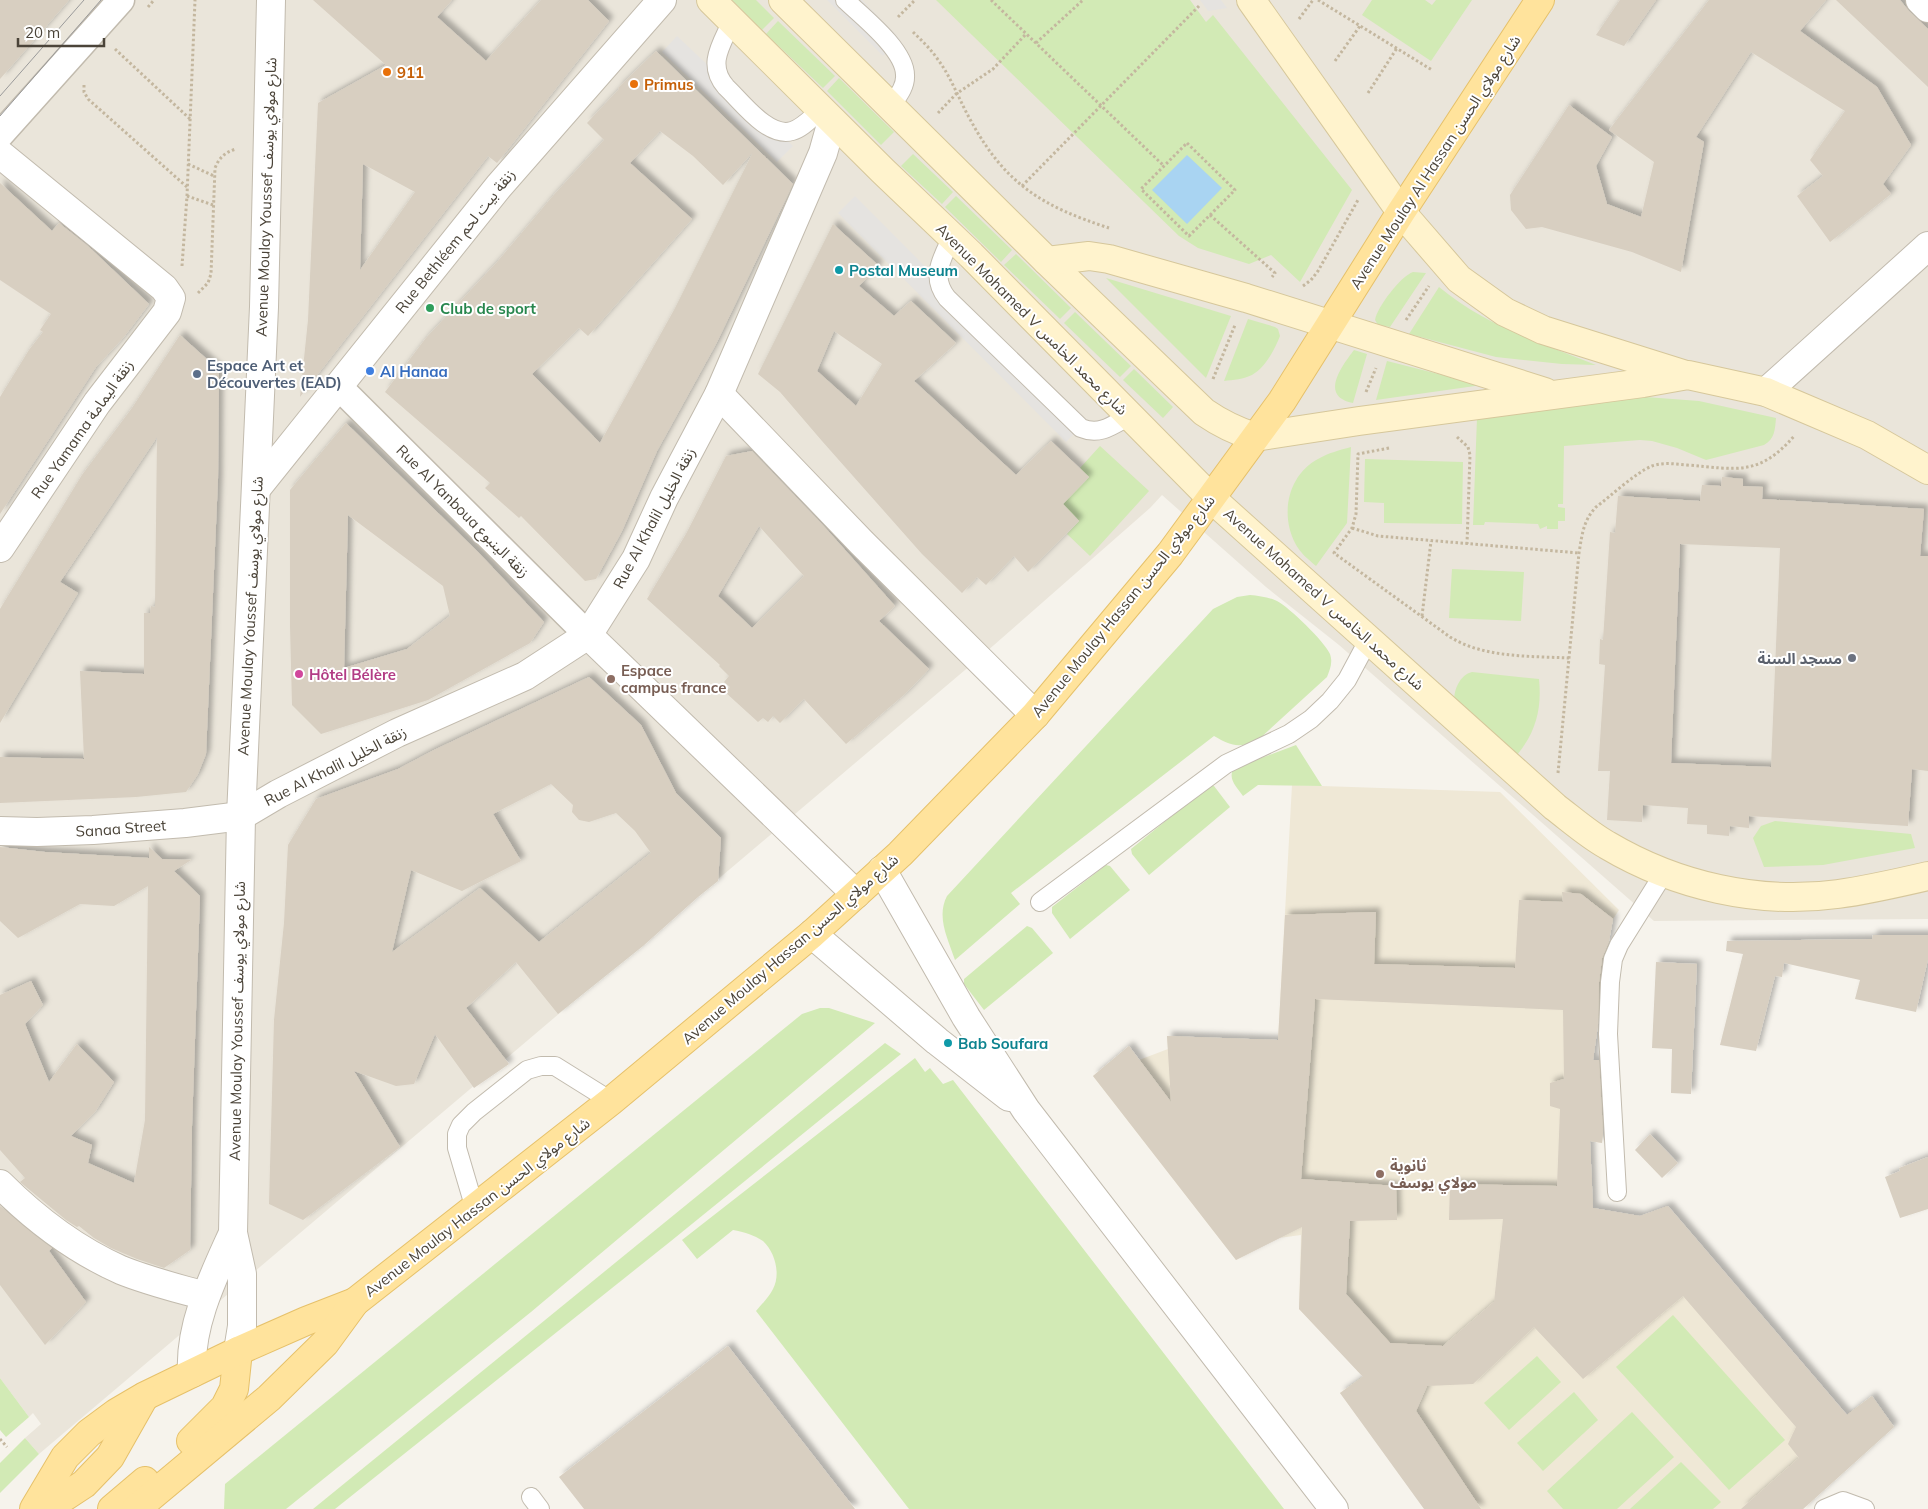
<svg xmlns="http://www.w3.org/2000/svg" width="1928" height="1509" viewBox="0 0 1928 1509" font-family="Mulish,'Noto Sans Arabic',sans-serif">
<style>
.residential{fill:#eae5da}
.education{fill:#efe8d6}
.green{fill:#d2eab5}
.parking{fill:#e5e3e0}
.water{fill:#a9d4f2}
.building{fill:#d8cfc1;fill-rule:evenodd;filter:url(#shadow)}
.lines{fill:none;stroke-linecap:round;stroke-linejoin:round}
.service-casing{stroke:#c2bbae;stroke-width:20}
.pedestrian-casing{stroke:#c2bbae;stroke-width:29}
.minor-casing{stroke:#c2bbae;stroke-width:30}
.tertiary-casing{stroke:#c2bbae;stroke-width:30}
.secondary-casing{stroke:#d6c79b;stroke-width:30}
.primary-casing{stroke:#e6c16a;stroke-width:30}
.path{stroke:#c4b79f;stroke-width:3;stroke-dasharray:2.5 2.5;stroke-linecap:butt}
.service{stroke:#fff;stroke-width:18}
.pedestrian{stroke:#fff;stroke-width:26}
.minor{stroke:#fff;stroke-width:28}
.tertiary{stroke:#fff;stroke-width:28}
.secondary{stroke:#fff3cd;stroke-width:28}
.primary{stroke:#ffe39c;stroke-width:28}
.tram{stroke:#9a9a9a;stroke-width:1}
.food-dot{fill:#e8710a;stroke:#fff;stroke-width:2}
.culture-dot{fill:#0f9aa8;stroke:#fff;stroke-width:2}
.leisure-dot{fill:#2e9e5b;stroke:#fff;stroke-width:2}
.shop-dot{fill:#3f7fe0;stroke:#fff;stroke-width:2}
.service-dot{fill:#5c6f8a;stroke:#fff;stroke-width:2}
.worship-dot{fill:#6b7280;stroke:#fff;stroke-width:2}
.hotel-dot{fill:#d1479c;stroke:#fff;stroke-width:2}
.education-dot{fill:#8d6e63;stroke:#fff;stroke-width:2}
.labels{text-anchor:middle;dominant-baseline:central;stroke-width:4;stroke-linejoin:round;paint-order:stroke}
.food-label{font-size:15px;font-weight:bold;fill:#c56008;stroke:#fff;text-anchor:start}
.street-label{font-size:15px;fill:#4b4439;stroke:#fff}
.culture-label{font-size:15px;font-weight:bold;fill:#0d838f;stroke:#fff;text-anchor:start}
.leisure-label{font-size:15px;font-weight:bold;fill:#27864d;stroke:#fff;text-anchor:start}
.service-label{font-size:15px;font-weight:bold;fill:#4e5e75;stroke:#fff;text-anchor:start}
.shop-label{font-size:15px;font-weight:bold;fill:#366cbe;stroke:#fff;text-anchor:start}
.worship-label{font-size:15px;font-weight:bold;fill:#5b616d;stroke:#fff;text-anchor:end}
.education-label{font-size:15px;font-weight:bold;fill:#785e54;stroke:#fff;text-anchor:start}
.hotel-label{font-size:15px;font-weight:bold;fill:#b23c85;stroke:#fff;text-anchor:start}
</style>
<defs>
<filter id="shadow"><feDropShadow dx="4.5" dy="-4.5" stdDeviation="2.5" flood-color="#0004"/></filter>
</defs>
<rect width="100%" height="100%" fill="#f6f3ec"/>
<!-- residential -->
<path class="residential" d="M0,0h1928v919l-274,2 -315,-276 -73,-58 -104,-92 -12,13 -172,151 -939,795 -14,-16 16,-14 -8,-11 -4,4 -29,-39z"/>
<!-- education -->
<path class="education" d="M1292,785l208,7 119,118 -6,9 -3,15 -17,126h15l-6,83 -12,-2 3,67 47,8 27,-10 179,209 26,-19 22,31 -91,82h-376l-87,-116 23,-17 -64,-67 2,-74 -22,3 -43,22 -143,-184 36,-30 10,14 29,-11 -1,-13 111,4z"/>
<!-- green -->
<g class="green">
<path d="M732,0h24l18,18 -12,12z"/>
<path d="M936,0h254l16,22 7,-7 139,175 -52,92 -29,-27 -22,9 -51,-16 -19,-12z"/>
<path d="M1372,0h53l7,5 4,-5h36l-41,61 -69,-46z"/>
<path d="M778,21l57,55 -12,12 -57,-54z"/>
<path d="M839,78l55,54 -13,13 -54,-54z"/>
<path d="M913,154l40,38 -11,12 -41,-38z"/>
<path d="M956,196l56,54 -11,12 -56,-55z"/>
<path d="M1016,254l55,54 -11,11 -56,-54z"/>
<path d="M1413,272l13,1 -36,54 -12,-2 -3,-5c2,-13 26,-44 38,-48z"/>
<path d="M1106,278l125,38 -25,62z"/>
<path d="M1439,287c47,39 100,55 157,78l-34,-1 -66,-7 -87,-23z"/>
<path d="M1075,312l56,54 -11,11 -56,-54z"/>
<path d="M1248,319l27,8 3,2 2,7c-5,13 -15,32 -28,39 -8,4 -19,5 -28,6z"/>
<path d="M1354,350l13,4 -14,49c-34,-7 -11,-37 1,-53z"/>
<path d="M1387,361l95,24 -106,15z"/>
<path d="M1134,369l39,38 -10,11 -40,-38z"/>
<path d="M1646,397l53,4 77,17c-1,11 -1,21 -12,27l-58,15 -29,-12 -25,-7 -12,-1 -76,6 -1,58h-5v3l7,1v13h-7v8h-11v-3l-7,3 -2,-5 -53,-2 -1,3h-11l4,-107 116,-19z"/>
<path d="M1100,446l49,45 -59,65 -23,-22 12,-13 -16,-17 26,-27 -9,-9z"/>
<path d="M1351,447l-4,76 -31,43c-8,-7 -16,-13 -21,-23 -15,-29 -7,-68 23,-84 10,-6 22,-9 33,-12z"/>
<path d="M1365,459l98,3 -1,62 -78,-1v-20l-20,-1z"/>
<path d="M1452,569l72,3 -3,49 -72,-3z"/>
<path d="M1250,595c9,1 19,2 27,6 12,6 48,41 53,53 3,9 0,15 -3,23l-70,64c-19,7 -26,5 -43,-5l-203,157 9,11 -65,56c-7,-21 -19,-43 -8,-64l266,-287 24,-12z"/>
<path d="M1472,672l67,7c3,29 -3,53 -22,76l-63,-54c0,-12 6,-26 18,-29z"/>
<path d="M1296,745l26,41 -64,-1 -15,11c-6,-9 -16,-17 -9,-28z"/>
<path d="M1210,785l4,1 16,21 -81,68 -17,-21 -1,-5z"/>
<path d="M1775,821l136,13 4,14 -92,17 -59,2 -11,-29 8,-12z"/>
<path d="M1106,865l4,1 20,24 -60,49 -18,-26v-6z"/>
<path d="M1027,926l5,2 21,25 -69,57 -20,-26v-5z"/>
<path d="M820,1008h9l46,15 -344,289 -245,197h-62l1,-25 577,-470z"/>
<path d="M885,1043l16,11 -230,187 -336,268h-22z"/>
<path d="M915,1058l10,14 5,-4 13,16 10,-4 331,429h-375l-153,-198c6,-7 13,-14 17,-22 8,-15 2,-37 -10,-48 -9,-6 -19,-9 -30,-11l-36,29 -15,-19z"/>
<path d="M1673,1315l112,125 -56,50 -113,-123z"/>
<path d="M1537,1356l24,26 -52,48 -25,-27z"/>
<path d="M0,1378l29,39 -23,20 -6,-7z"/>
<path d="M1574,1392l24,28 -55,51 -26,-28z"/>
<path d="M1632,1412l42,45 -57,52h-54l-16,-18z"/>
<path d="M25,1438l14,16 -39,39v-30z"/>
<path d="M1681,1462l40,40 -8,7h-83z"/>
</g>
<!-- parking -->
<g class="parking">
<path d="M827,0h35l38,39 -17,17z"/>
<path d="M1200,0h21l6,8 -19,3z"/>
<path d="M677,36l116,110 -16,16 -115,-110z"/>
<path d="M855,196l228,229 -17,17 -228,-229z"/>
</g>
<!-- water -->
<path class="water" d="M1187,155l35,33 -35,36 -35,-34z"/>
<!-- building -->
<g class="building">
<path d="M0,0h69l-69,79z"/>
<path d="M313,0h139l-15,17 49,44 55,-61h47l21,21 -112,142 -9,-7 -188,241 8,-77 10,-217 68,-38zM363,164l52,28 -55,78z"/>
<path d="M1620,0h36l-32,46 -28,-11z"/>
<path d="M1709,0h117l-26,31 77,56 34,58 -28,39 8,10 -61,48 -33,-46 26,-20 -13,-16 35,-49 -94,-59 -55,85 8,5 -23,130 -49,-20 -90,-25 -16,2 -15,-19 -1,-15 59,-90 43,32 -16,29 11,38 34,13 13,-55 -45,-32z"/>
<path d="M1836,0h64l9,11 19,18v58z"/>
<path d="M656,51l137,133 -77,160 -59,107 -35,80 -26,48 -11,2 -64,-65 -2,2 -34,-30 5,-5 -105,-91 41,-54 72,-77 54,-64 52,-57 -17,-17 32,-34 -1,-1zM660,131l33,25 30,29 30,-33 -79,158 -74,133 -68,-69 47,-46 9,8 104,-117 -62,-56z"/>
<path d="M0,183l52,48 7,-8 29,23 61,58 -26,34 -27,29 -96,147v-117l29,-47 14,-18 -3,-2 11,-16 -51,-34z"/>
<path d="M833,224l46,42 -20,20 35,30 17,-15 45,42 -42,38 102,94 35,-34 38,36 -26,27 16,17 -51,51 -14,-16 -28,29 -9,-8 -15,16 -40,-39 -100,-113 -42,-49 -22,-18zM834,331l48,33 -26,42 -39,-35z"/>
<path d="M180,335l39,35 -1,109 -12,275 -8,20 -12,18 -50,5 -136,6v-46l84,2 -4,-88 64,3v-61h6l1,-7 4,1 2,-170 -97,145 18,11 -78,130v-114l82,-134 50,-67z"/>
<path d="M346,423l132,129 66,70 -14,21 -102,57 -107,34 -29,-29 -2,-79v-136zM348,515l95,71 7,30 -43,33 -63,19z"/>
<path d="M752,451l69,72 74,83 -16,15 50,48 -24,25 -59,50 -42,-45 -24,24 -7,-7 -5,6 -5,-4 -5,4 -33,-30 5,-5 -6,-5 5,-6 -10,-10 1,-1 -73,-66 39,-65 40,-78zM759,526l45,50 -52,52 -34,-32z"/>
<path d="M1722,477l21,2v7l20,1 -1,12 162,10 -4,47h8v215l-16,-2 -4,57 -159,-10v12l-19,-2 -1,10 -22,-2v-9l-20,-1 1,-16 -45,-3 -1,17 -35,-2 3,-49h-12l7,-106 -6,-1 1,-25 3,1 7,-108 5,1 3,-37 82,5 2,-16 19,1zM1680,544l100,4 -9,219 -100,-4z"/>
<path d="M589,677l52,48 35,68 45,45 -3,43 -20,16 -55,49 -85,68 -42,-52 -50,46 43,56 -35,24 -39,-54 -21,50 -18,2 -42,-15 46,76 -97,73 -34,-16 5,-184 10,-97 4,-78 28,-46 82,-30 36,-19zM551,784l22,21 -1,7 7,8 10,2 27,-9 19,18 16,22 -112,89 -59,-54 -88,64 19,-82 51,21 59,-30 -28,-47z"/>
<path d="M0,847l45,5 104,6v-11l13,12 29,1 -17,11 26,25 -8,230 -2,124 -26,18 -27,-9 -26,-11 -17,-10 -15,-12 -2,1 -11,-7 -46,-38 5,-4 -25,-28v-155l31,-14 12,24 -18,19 24,58 28,-38 37,38 -19,30 -24,24 21,9 -4,18 46,20 11,-63 3,-234 -34,20 -34,-2 -62,34 -18,-17z"/>
<path d="M1562,892l19,2 32,25 -4,22 -7,17 -3,24 -1,43 -5,35h6l4,73 -1,10 -12,-2 3,67 47,8 28,-10 179,209 25,-19 22,31 -91,82h-62l58,-51 -11,-14 8,-17 -113,-131 -100,83 -49,-52 -61,57 -46,2 -11,25 65,98h-57l-84,-116 23,-16 -64,-68 3,-82 -66,33 -143,-184 36,-30 42,56 -4,-66 111,4 7,-125 91,-3 -2,52 141,4 4,-68 44,2zM1315,999l248,11 1,69 -14,4v23l10,3 -3,77 -107,-2 -1,36 54,-1 -9,83 -51,44 -53,-3 -44,-49 4,-73 47,-1 -1,-34 -95,-7z"/>
<path d="M1873,935h55v24l-12,53 -61,-13 5,-19 -76,-17 -2,14 -7,-1 -19,75 -36,-6 23,-91 -17,-3 1,-10 145,-2z"/>
<path d="M1656,962l41,2 -6,130 -20,-1 1,-44 -20,-1z"/>
<path d="M1650,1134l28,29 -16,15 -27,-28z"/>
<path d="M1928,1157v52l-28,9 -15,-41 15,-6 -1,-3z"/>
<path d="M0,1206l52,42 -3,3 37,51 -41,43 -45,-60z"/>
<path d="M728,1346l127,163h-271l-25,-32z"/>
</g>
<g class="lines">
<defs>
<g id="service">
<path d="M845,0c18,17 60,50 60,75 1,12 -8,22 -14,31"/>
<path d="M732,21c-10,23 -26,43 -6,66 16,15 42,51 66,44 11,-3 21,-15 29,-21"/>
<path d="M952,237c-10,21 -22,40 -5,61l134,130c19,8 32,-3 48,-12"/>
<path d="M1040,902l186,-138 63,-30 22,-15 19,-18 17,-21 22,-41"/>
<path d="M1617,1192l-9,-158 2,-52 3,-23 6,-14 45,-72"/>
<path d="M475,1209l-18,-61v-14l4,-9 13,-13 53,-42 14,-4h14l56,35"/>
<path d="M531,1497l9,12"/>
<path d="M1824,1509l19,-8 22,8"/>
</g>
<g id="pedestrian">
<path d="M0,135l121,-135"/>
<path d="M338,386l250,249"/>
</g>
<g id="minor">
<path d="M1920,0l8,8"/>
<path d="M0,154l164,134 7,10 -4,14 -70,91 -97,145"/>
<path d="M1766,392l162,-146"/>
<path d="M719,394l143,149 173,172"/>
<path d="M256,489l243,-303 163,-186"/>
<path d="M588,635l268,259"/>
<path id="s1" d="M0,831l37,1 56,-2 92,-7 56,-7 37,-22 119,-61 128,-57 63,-41 48,-76 28,-61 55,-104 104,-241 9,-32"/>
<path d="M882,870l84,147 60,93 308,399"/>
<path d="M812,934l125,107 72,56"/>
<path d="M0,1184c35,35 76,66 121,86 27,11 56,18 84,26"/>
</g>
<g id="tertiary">
<path d="M238,1351l4,-25v-52l-9,-41 8,-417 23,-509 7,-307"/>
<path d="M192,1373c-3,-48 22,-98 41,-140"/>
</g>
<g id="secondary">
<path d="M711,0l172,171 88,84 241,244 343,308c17,13 34,28 52,38 69,41 152,60 231,49 30,-4 60,-11 90,-18"/>
<path d="M783,0l264,261 157,151c16,11 32,19 51,25l104,-16 284,-38 45,-8 78,17 101,43 61,35"/>
<path d="M1251,0l150,212 58,67 46,33 38,18 140,44"/>
<path d="M1047,261l42,-5 20,3 137,39 299,94"/>
</g>
<g id="primary">
<path d="M191,1441l34,-34 9,-18 4,-38"/>
<path d="M34,1509l31,-52 24,-24 27,-20 29,-17 93,-45 68,-30 49,-19"/>
<path d="M46,1509l38,-25 26,-27 34,-60"/>
<path d="M112,1509l33,-28"/>
<path d="M136,1509l133,-111 56,-55 30,-41 256,-201 201,-167 88,-80 135,-139 135,-161 112,-153 119,-189 139,-212"/>
</g>
</defs>
<!-- service casing -->
<use href="#service" class="service-casing"/>
<!-- pedestrian casing -->
<use href="#pedestrian" class="pedestrian-casing"/>
<!-- minor casing -->
<use href="#minor" class="minor-casing"/>
<!-- tertiary casing -->
<use href="#tertiary" class="tertiary-casing"/>
<!-- secondary casing -->
<use href="#secondary" class="secondary-casing"/>
<!-- primary casing -->
<use href="#primary" class="primary-casing"/>
<!-- path -->
<g class="path">
<path d="M991,0l173,166"/>
<path d="M1318,0l114,70"/>
<path d="M148,7l6,-7"/>
<path d="M898,17l17,-17"/>
<path d="M1299,19l14,-19"/>
<path d="M913,32c8,8 16,15 23,25 15,19 23,43 35,64 35,64 71,85 138,107"/>
<path d="M1036,43l47,-43"/>
<path d="M115,49l75,70"/>
<path d="M1335,61l25,-35"/>
<path d="M84,85v7l4,7 99,88"/>
<path d="M1368,93l29,-45"/>
<path d="M938,113l18,-19 37,-25 33,-35"/>
<path d="M1187,143l48,47 -46,46 -48,-47z"/>
<path d="M188,164l26,12"/>
<path d="M1022,186l177,-180"/>
<path d="M187,196l26,9"/>
<path d="M1210,215l65,58 -3,4"/>
<path d="M182,266l5,-70 8,-196"/>
<path d="M1303,286l8,-6 7,-9 40,-71"/>
<path d="M198,293l10,-10 3,-9 4,-106c4,-10 10,-16 21,-19"/>
<path d="M1406,320l23,-34"/>
<path d="M1213,379l22,-54"/>
<path d="M1366,392l10,-24"/>
<path d="M1457,437l11,10 2,8 -3,89"/>
<path d="M1389,448l-31,6 -2,60 -4,14 -18,25 116,84c34,21 80,19 119,21"/>
<path d="M1352,528l26,8 201,17"/>
<path d="M1422,616l9,-75"/>
<path d="M1558,773l21,-220c3,-18 4,-32 17,-46 15,-11 39,-34 56,-41 11,-4 23,-2 35,-1 50,4 72,12 108,-30"/>
<path d="M0,1439l7,8"/>
</g>
<!-- service -->
<use href="#service" class="service"/>
<!-- pedestrian -->
<use href="#pedestrian" class="pedestrian"/>
<!-- minor -->
<use href="#minor" class="minor"/>
<!-- tertiary -->
<use href="#tertiary" class="tertiary"/>
<!-- secondary -->
<use href="#secondary" class="secondary"/>
<!-- primary -->
<use href="#primary" class="primary"/>
<!-- tram -->
<g class="tram">
<path d="M0,96l84,-96"/>
<path d="M0,116l101,-116"/>
</g>
</g>
<!-- markers -->
<g class="food-dot">
<circle cx="387" cy="72" r="5"/>
<circle cx="634" cy="84" r="5"/>
</g>
<g class="culture-dot">
<circle cx="839" cy="270" r="5"/>
<circle cx="948" cy="1043" r="5"/>
</g>
<circle class="leisure-dot" cx="430" cy="308" r="5"/>
<circle class="shop-dot" cx="370" cy="371" r="5"/>
<circle class="service-dot" cx="197" cy="374" r="5"/>
<circle class="worship-dot" cx="1852" cy="658" r="5"/>
<circle class="hotel-dot" cx="299" cy="674" r="5"/>
<g class="education-dot">
<circle cx="611" cy="679" r="5"/>
<circle cx="1380" cy="1174" r="5"/>
</g>
<g class="labels">
<!-- food labels -->
<g class="food-label">
<text x="397" y="72">911</text>
<text x="644" y="84">Primus</text>
</g>
<!-- street labels -->
<g class="street-label">
<text transform="translate(1435 162) rotate(-57)">Avenue Moulay Al Hassan شارع مولاي الحسن</text>
<text transform="translate(266 197) rotate(-88)">Avenue Moulay Youssef شارع مولاي يوسف</text>
<text transform="translate(455 241) rotate(-51)">Rue Bethléem زنقة بيت لحم</text>
<text transform="translate(1032 319) rotate(45)">Avenue Mohamed V شارع محمد الخامس</text>
<text transform="translate(82 429) rotate(-55)">Rue Yamama زنقة اليمامة</text>
<text transform="translate(463 511) rotate(45)">Rue Al Yanboua زنقة الينبوع</text>
<text transform="translate(654 518) rotate(-62)">Rue Al Khalil زنقة الخليل</text>
<text transform="translate(1324 599) rotate(42)">Avenue Mohamed V شارع محمد الخامس</text>
<text transform="translate(1123 606) rotate(-51)">Avenue Moulay Hassan شارع مولاي الحسن</text>
<text transform="translate(250 616) rotate(-87)">Avenue Moulay Youssef شارع مولاي يوسف</text>
<text transform="translate(335 766) rotate(-27)">Rue Al Khalil زنقة الخليل</text>
<text stroke="none"><textPath href="#s1" startOffset="121">Sanaa Street</textPath></text>
<text transform="translate(790 949) rotate(-41)">Avenue Moulay Hassan شارع مولاي الحسن</text>
<text transform="translate(237 1021) rotate(-89)">Avenue Moulay Youssef شارع مولاي يوسف</text>
<text transform="translate(477 1207) rotate(-38)">Avenue Moulay Hassan شارع مولاي الحسن</text>
</g>
<!-- culture labels -->
<g class="culture-label">
<text x="849" y="270">Postal Museum</text>
<text x="958" y="1043">Bab Soufara</text>
</g>
<!-- leisure labels -->
<g class="leisure-label">
<text x="440" y="308">Club de sport</text>
</g>
<!-- service labels -->
<g class="service-label">
<text x="207" y="365">Espace Art et<tspan x="207" dy="17">Découvertes (EAD)</tspan></text>
</g>
<!-- shop labels -->
<g class="shop-label">
<text x="380" y="371">Al Hanaa</text>
</g>
<!-- worship labels -->
<g class="worship-label">
<text x="1842" y="658">مسجد السنة</text>
</g>
<!-- education labels -->
<g class="education-label">
<text x="621" y="670">Espace<tspan x="621" dy="17">campus france</tspan></text>
<text x="1390" y="1165">ثانوية<tspan x="1390" dy="17">مولاي يوسف</tspan></text>
</g>
<!-- hotel labels -->
<g class="hotel-label">
<text x="309" y="674">Hôtel Bélère</text>
</g>
</g>
<!-- scale -->
<path d="M18 38v8h86v-8" fill="none" stroke="#4b4439" stroke-width="2.5"/>
<text x="25" y="38" font-size="15" fill="#4b4439" stroke="#ffffff" stroke-width="4" paint-order="stroke">20 m</text>
</svg>
